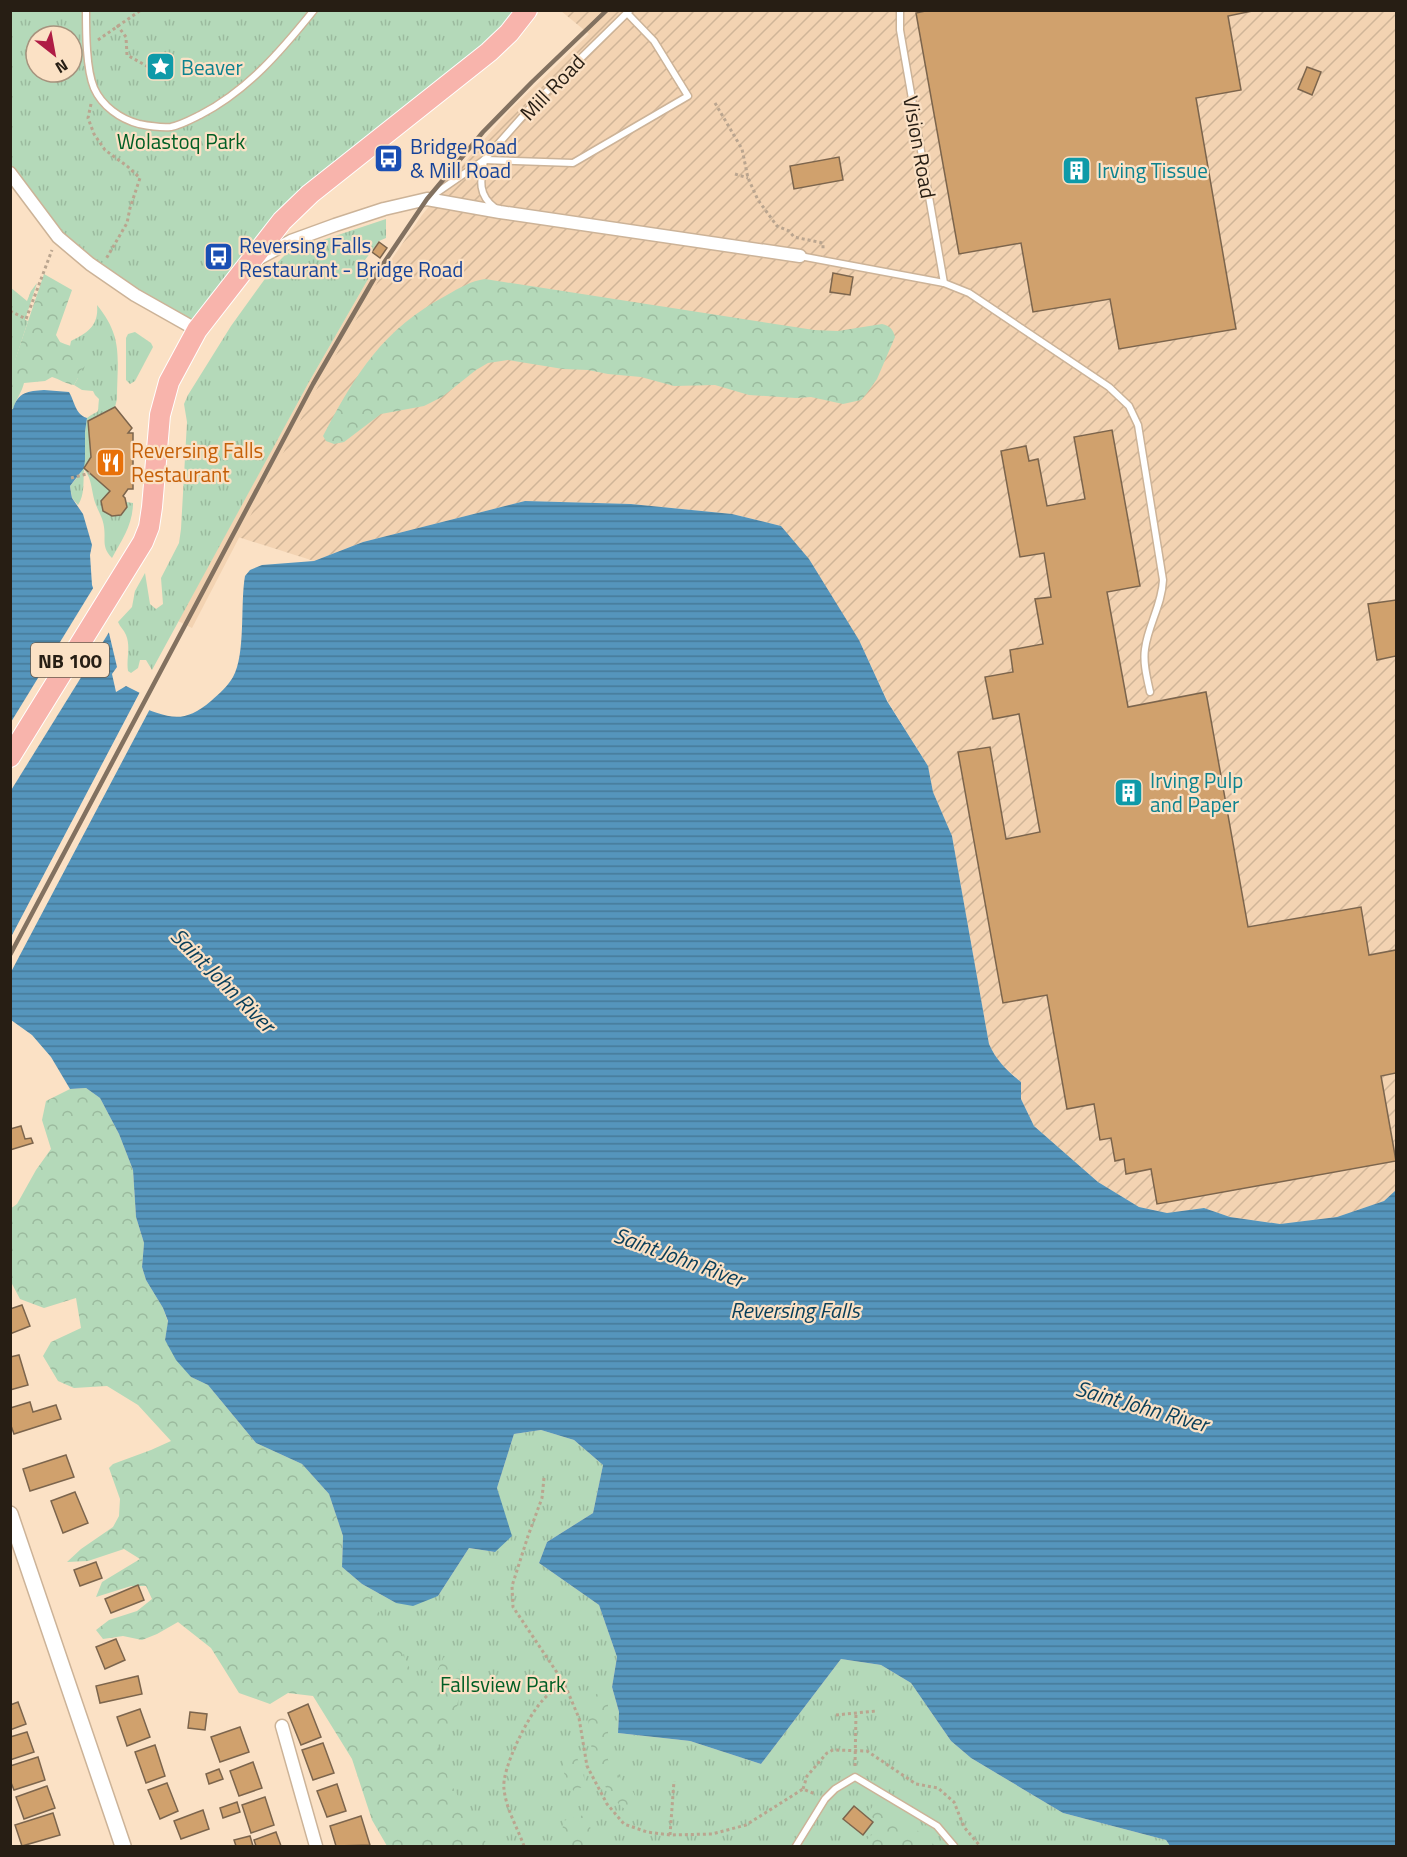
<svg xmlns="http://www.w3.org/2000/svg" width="1407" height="1857" viewBox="0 0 1407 1857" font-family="'Titillium Web',sans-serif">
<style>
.industrial{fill:url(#industrial-furrows)}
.built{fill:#f3d3b2}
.grass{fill:url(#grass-tufts);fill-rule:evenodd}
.forest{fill:url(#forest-crowns)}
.water{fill:url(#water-rules)}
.pier{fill:#fbe1c5}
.building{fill:#d0a16d;stroke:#7c654d;stroke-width:1.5}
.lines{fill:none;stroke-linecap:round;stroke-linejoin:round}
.service-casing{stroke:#ccb398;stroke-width:9}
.minor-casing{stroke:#ccb398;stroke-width:15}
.tertiary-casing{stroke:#ccb398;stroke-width:18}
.primary-casing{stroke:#fff;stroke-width:22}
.path{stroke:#baa58f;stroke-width:3;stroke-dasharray:3 3;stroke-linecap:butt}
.service{stroke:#fff;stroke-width:6}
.minor{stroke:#fff;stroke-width:12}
.tertiary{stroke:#fff;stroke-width:15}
.primary{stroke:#f8b4ac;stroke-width:20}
.rail{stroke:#827160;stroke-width:4.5}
.labels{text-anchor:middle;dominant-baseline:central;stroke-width:4.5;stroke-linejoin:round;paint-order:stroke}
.shield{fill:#fbe1c5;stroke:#675849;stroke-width:1.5}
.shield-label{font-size:20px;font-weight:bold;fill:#271e14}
.culture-label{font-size:21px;fill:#0d838f;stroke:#fbe1c5;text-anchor:start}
.street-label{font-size:21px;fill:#271e14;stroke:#fbe1c5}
.park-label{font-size:21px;fill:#015e25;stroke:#fbe1c5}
.transit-label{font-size:21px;fill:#164399;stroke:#fbe1c5;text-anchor:start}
.food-label{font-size:21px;fill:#c56008;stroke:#fbe1c5;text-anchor:start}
.water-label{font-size:22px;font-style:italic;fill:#083e59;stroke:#fbe1c5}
</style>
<defs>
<pattern id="industrial-furrows" width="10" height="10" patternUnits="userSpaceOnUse" patternTransform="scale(1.5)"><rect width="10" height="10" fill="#f3d3b2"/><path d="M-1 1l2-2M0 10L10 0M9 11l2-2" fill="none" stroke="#d0b598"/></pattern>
<pattern id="grass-tufts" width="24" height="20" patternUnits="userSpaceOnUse" patternTransform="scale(1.5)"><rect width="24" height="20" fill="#b4d9b9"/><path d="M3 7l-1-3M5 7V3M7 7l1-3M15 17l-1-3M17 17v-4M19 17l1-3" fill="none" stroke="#9bba9e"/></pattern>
<pattern id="forest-crowns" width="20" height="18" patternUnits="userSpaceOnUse" patternTransform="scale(1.5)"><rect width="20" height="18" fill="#b4d9b9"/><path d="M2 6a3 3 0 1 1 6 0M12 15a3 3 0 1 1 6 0" fill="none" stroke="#9bba9e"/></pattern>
<pattern id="water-rules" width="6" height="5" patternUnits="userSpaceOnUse" patternTransform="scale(1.5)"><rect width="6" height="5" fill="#5595bc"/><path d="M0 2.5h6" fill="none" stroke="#467998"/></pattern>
</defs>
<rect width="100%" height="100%" fill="#fbe1c5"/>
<!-- industrial -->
<path class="industrial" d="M561,11h835v1179l-12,11 -47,16 -57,7 -50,-7 -26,-9 -37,5 -28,-6 -41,-25 -64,-56 -13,-27v-17l-19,-17 -8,-11 -5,-10 -37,-208 -19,-44 -5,-26 -41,-66 -28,-60 -78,-114 -49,-12 -101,-10 -106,-3 -162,41 -49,19 -76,-24 80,-151 65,-114 39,-57 52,-64 35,-40 80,-77z"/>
<!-- built -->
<path class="built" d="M375,267l8,5 -65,114 -126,242 -14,-7 131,-239z"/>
<!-- grass -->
<g class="grass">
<path d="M11,11h516l-217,183 -113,136 -139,-93 -47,-64zM36,36h36v36h-36z"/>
<path d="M386,219v19l-7,3 -14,19 10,7 -66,115 -157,288 -6,-10h-6l-2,8 -7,5 -3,-2c-2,-12 3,-24 -2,-36 -2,-5 -6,-8 -8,-13l14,-15 3,-16 10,-18 5,31 6,5 7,-5 -2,-26 18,-35 2,-14 6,-107 -3,-18 4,-9 43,-69 44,-61 10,-10 14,-7z"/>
<path d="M37,283l-12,37 3,1 -13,40h-4l-1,-74 17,14 4,-10z"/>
<path d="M97,305c27,33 20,54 20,94l-2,8 -27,14 3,36 19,34 -9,10 3,10 8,5 9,-1 6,-8 -1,-5 7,1c0,21 -11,37 -21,55 -11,-12 -6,-17 -8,-31 -1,-9 -5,-14 -8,-22 -5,-12 -3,-25 -12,-36 -1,12 1,26 -6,36l-6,-7 -2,-12 10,-12 5,-14v-28l2,-14c14,-10 10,-1 12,-19l-4,-4 -2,-4 -11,-1 -8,-5 4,-7 -8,-32 1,-5c17,-8 28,-16 26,-36z"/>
<path d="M135,332l16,11 2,4 -18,34 -5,3 -4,-4v-42l2,-4z"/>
<path d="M541,1430l33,10 29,25 -10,48 -46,29 -8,21 60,42 18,52 -5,30 7,25 -1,21 72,8 71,23 80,-105 40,6 30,18 40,58 20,17 92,55 103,27 4,6h-737l-71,-262 34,19 42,-7 31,-48 26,4 6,-49 -4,-15 17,-54z"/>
</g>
<!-- forest -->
<g class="forest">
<path d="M44,274l28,16 -16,45 4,7c13,6 25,4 25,24l-6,6 -1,6 -4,7c-9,-1 -14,-6 -22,-8l-7,4 -21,2c-2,9 -8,16 -11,26l-2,1 -1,-49 5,-1z"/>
<path d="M485,279l329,51 24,1 44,-7c8,2 11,5 13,13l-18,42 -10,14 -6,7 -18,4 -32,-7 -15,1 -47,-3 -34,-10 -41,1 -33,-9 -33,-3 -20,-4 -25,-1 -55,-9 -20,3 -12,7 -34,27 -18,9 -43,8 -37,28 -10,2 -8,-3 -3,-5c33,-63 60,-107 124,-141 12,-7 24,-14 38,-16z"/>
<path d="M86,1088l14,10 19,36 14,36 3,47 8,26 -2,24 4,13 17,28 5,14 -3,18 26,37 17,8 48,58 46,21 27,30 14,42 -1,31 20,17 33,55 29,57 20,-39 20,17 -9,41 -19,24 13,42 39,65h-101l-15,-26 -20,-61 -39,-63 -25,-3 -18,11 -31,-11 -28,-45 -33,-26 -21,12 -15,6 -19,-4 -20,3 -7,-9 13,-10 28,-9 15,-12 -6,-13h-15l-35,11 6,-15 38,-23 -16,-10 -36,12 -21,1 14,-13 32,-22 6,-11 1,-17 -11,-31 4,-4 38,-14 20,-9 -33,-36 -31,-19 -33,2 -16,-7 -15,-25 8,-14 30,-14 -5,-30 -32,10 -24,-9 -9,-17 -1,-73 7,-5 19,-34 15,-21 -9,-29 4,-19 24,-12z"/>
<path d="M605,1687l3,13v60l13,19 12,13 5,10 -9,11 -19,-17 -17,-35 -5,-43 5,-21z"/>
<path d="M572,1745l10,25 4,15 -12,6 -9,-9 -2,-22z"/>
<path d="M877,1800l50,38 8,8h-75l17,-16 -3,-11 -6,-6z"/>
<path d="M584,1815l9,18v13h-31l1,-25z"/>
</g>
<!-- water -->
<path class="water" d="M44,390l25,2c6,10 6,22 18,26l-2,14v28l-1,8 -14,18 1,7 1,5 11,16 9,31 -2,10 2,30 17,48 8,34 -5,7 4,18 10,-6 14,7 -6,11c33,13 48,22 77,-3 8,-7 17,-15 22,-24 13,-23 7,-73 12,-101l5,-6 12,-5 52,-4 49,-19 162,-41 106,3 101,10 49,12 28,33 50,81 28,61 41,65 5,26 19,44 37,208c7,16 18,27 32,38v17l13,27 64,56 41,25 28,6 37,-5 26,9 50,7 57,-7 47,-16 12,-11v656h-226l-4,-6 -103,-27 -92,-55 -20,-17 -40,-58 -30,-18 -40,-6 -80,105 -71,-23 -72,-8 1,-21 -7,-25 5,-30 -18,-52 -60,-42 8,-21 46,-29 10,-48 -29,-25 -33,-10 -27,4 -17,54 15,48 -17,16 -26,-4 -31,48 -25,10 -17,-3 -34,-19 -20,-17 1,-31 -14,-42 -27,-30 -46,-21 -48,-58 -17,-8 -15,-17 -11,-20 3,-19 -5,-13 -17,-28 -4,-13 2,-24 -8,-26 -3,-47 -14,-36 -19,-36 -14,-10 -16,1 -19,-32 -19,-22 -21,-15 -1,-610 3,-1c5,-17 15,-18 31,-19z"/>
<!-- pier -->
<g class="pier">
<path d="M95,585l16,44 -101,163 1,-70z"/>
<path d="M141,690l2,4 -5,8 13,5 -140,265v-35z"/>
</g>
<!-- building -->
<g class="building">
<path d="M930,10h327l-29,6 13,74 -45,8 40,231 -117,20 -9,-50 -77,13 -12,-69 -62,11 -43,-241z"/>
<path d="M1307,67l14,5 -9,23 -14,-6z"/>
<path d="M839,157l4,23 -49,9 -4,-23z"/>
<path d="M379,242l8,6 -7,10 -8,-6z"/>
<path d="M833,273l20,4 -3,18 -20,-3z"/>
<path d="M115,407l17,21 -4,5h5v56h-5l-5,7 2,2 2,9 -6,8 -9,1 -9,-5 -2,-10 9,-10 -26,-23 7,-11 -3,-36z"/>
<path d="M1112,430l28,156 -33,6 21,115 78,-15 42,235 113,-20 8,48 27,-5v123l-15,3 15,85 -239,43 -6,-35 -25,5 -2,-15 -9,2 -4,-23 -11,2 -6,-36 -27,5 -20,-114 -44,8 -45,-251 32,-5 16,92 34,-7 -21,-118 -26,5 -8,-42 28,-5 -3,-22 33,-6 -8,-45 16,-2 -7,-44 -24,4 -19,-106 25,-5 3,15 9,-2 9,47 38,-7 -11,-62z"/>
<path d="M1396,600v56l-19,4 -9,-56z"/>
<path d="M21,1126l4,13 6,-1 2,5 -23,7v-21z"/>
<path d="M22,1305l8,21 -20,8v-25z"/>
<path d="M19,1355l9,30 -18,5v-33z"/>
<path d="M30,1402l3,10 23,-7 5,14 -47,15 -4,-11v-15z"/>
<path d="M66,1455l8,22 -44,14 -7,-22z"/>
<path d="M75,1492l13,31 -25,10 -12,-32z"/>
<path d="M96,1562l6,16 -22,8 -6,-16z"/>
<path d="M138,1585l6,15 -33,13 -6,-14z"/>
<path d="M116,1639l9,21 -20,9 -9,-22z"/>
<path d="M138,1676l4,18 -42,9 -4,-17z"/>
<path d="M18,1702l8,22 -16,6v-25z"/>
<path d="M308,1704l13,33 -20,8 -13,-32z"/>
<path d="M140,1709l10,28 -23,9 -10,-29z"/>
<path d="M190,1712l17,2 -2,16 -17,-2z"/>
<path d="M240,1727l9,25 -29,10 -9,-25z"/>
<path d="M27,1732l7,20 -24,8v-23z"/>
<path d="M323,1743l11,30 -21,7 -11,-30z"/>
<path d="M155,1745l10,31 -19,7 -11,-31z"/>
<path d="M38,1757l7,23 -31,10 -4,-10v-14z"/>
<path d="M253,1762l9,26 -23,8 -9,-25z"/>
<path d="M219,1769l4,10 -14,5 -3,-10z"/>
<path d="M167,1783l11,28 -18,8 -12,-29z"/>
<path d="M337,1784l9,27 -19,6 -10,-26z"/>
<path d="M47,1786l8,22 -31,11 -8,-22z"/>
<path d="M265,1797l9,28 -23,8 -9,-28z"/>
<path d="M237,1802l3,10 -17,6 -3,-10z"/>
<path d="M854,1806l19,16 -10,13 -20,-16z"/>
<path d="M203,1810l6,19 -28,10 -7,-18z"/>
<path d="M53,1813l7,22 -38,11 -7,-21z"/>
<path d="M361,1816l9,29 -34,1 -6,-20z"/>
<path d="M276,1832l5,14h-25l-2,-6z"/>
<path d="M250,1836l3,10h-17l-2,-6z"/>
</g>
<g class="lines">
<defs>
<g id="service">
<path d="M86,10c0,22 0,59 8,78 8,18 26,31 45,36 10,2 21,4 32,3 10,-2 21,-8 29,-12 48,-25 81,-64 114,-105"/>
<path d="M900,10v20l44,253"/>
<path d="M484,160l89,3 115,-67 -34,-55 -27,-28"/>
<path d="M484,161c-4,20 -6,34 11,47"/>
<path d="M429,198l55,-38 46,-52 99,-97"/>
<path d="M800,256l144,27 25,10 140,94 20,19 9,19 25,155c-1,25 -15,45 -18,69 -2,14 2,29 5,43"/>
<path d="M796,1846l29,-47 10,-10 20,-12 82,49 17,20"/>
</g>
<g id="minor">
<path d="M10,173l48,64 32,27 45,31 62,35"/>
<path d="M256,260l35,-19 44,-16 49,-16 43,-10 73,13 300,44"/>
<path d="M282,1726l34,120"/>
</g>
<path id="tertiary" d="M10,1514l113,332"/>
<path id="primary" d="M10,757l133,-215 6,-15 3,-20 8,-92 9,-33 28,-52 85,-109 28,-27 179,-142 20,-19 18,-23"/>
</defs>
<!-- service casing -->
<use href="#service" class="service-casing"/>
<!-- minor casing -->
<use href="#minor" class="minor-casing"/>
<!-- tertiary casing -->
<use href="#tertiary" class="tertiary-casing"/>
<!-- primary casing -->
<use href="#primary" class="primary-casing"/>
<!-- path -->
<g class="path">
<path d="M117,25l9,12 1,18 25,14 8,9 9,-6"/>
<path d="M98,40l43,-30"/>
<path d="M715,103l27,46 6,29 10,22 19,26 12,5 5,6 29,6v7"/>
<path d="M91,104l-3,14 6,16 11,16 22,16 13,12 -10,30 -3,15 -21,36"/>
<path d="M735,174l13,4"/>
<path d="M10,311l16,8 26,-69"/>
<path d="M71,478l19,-5"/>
<path d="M544,1478l-2,20 -14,38 -16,50 1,21 51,76 15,35 8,48 20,38 17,20 23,8 23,3 42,-1 34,-9 57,-36 12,5"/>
<path d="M836,1715l40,-4"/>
<path d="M855,1766l1,-53"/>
<path d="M803,1789l4,-13 20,-23 6,-3 34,1 49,33 22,4 16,14 10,25 16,19"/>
<path d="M670,1835l4,-54"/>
<path d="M524,1846c-6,-17 -18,-37 -20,-57 -3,-19 24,-73 38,-88 6,-7 14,-12 22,-18"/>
</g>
<!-- service -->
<use href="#service" class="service"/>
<!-- minor -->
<use href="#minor" class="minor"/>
<!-- tertiary -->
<use href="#tertiary" class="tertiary"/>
<!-- primary -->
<use href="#primary" class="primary"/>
<!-- rail -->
<path class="rail" d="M10,955l303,-571 66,-114 48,-71 56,-67 49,-50 75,-72"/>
</g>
<!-- icons -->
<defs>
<symbol id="sight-square" viewBox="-11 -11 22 22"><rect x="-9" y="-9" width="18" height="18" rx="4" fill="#0f9aa8" stroke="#fbe1c5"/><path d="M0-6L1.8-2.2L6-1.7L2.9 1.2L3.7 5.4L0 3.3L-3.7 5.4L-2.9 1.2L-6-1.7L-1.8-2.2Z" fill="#fff"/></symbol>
<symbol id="bus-square" viewBox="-11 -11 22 22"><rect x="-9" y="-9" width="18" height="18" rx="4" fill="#1a4fb4" stroke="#fbe1c5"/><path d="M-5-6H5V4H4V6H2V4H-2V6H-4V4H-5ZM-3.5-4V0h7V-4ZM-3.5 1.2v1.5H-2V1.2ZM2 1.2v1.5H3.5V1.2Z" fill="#fff"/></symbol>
<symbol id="building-square" viewBox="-11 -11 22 22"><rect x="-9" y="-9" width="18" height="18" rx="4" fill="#0f9aa8" stroke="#fbe1c5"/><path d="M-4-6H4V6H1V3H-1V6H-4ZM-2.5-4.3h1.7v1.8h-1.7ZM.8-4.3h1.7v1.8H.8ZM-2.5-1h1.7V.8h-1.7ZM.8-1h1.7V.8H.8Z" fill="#fff"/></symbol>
<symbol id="restaurant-square" viewBox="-11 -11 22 22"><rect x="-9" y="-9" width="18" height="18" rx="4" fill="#e8710a" stroke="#fbe1c5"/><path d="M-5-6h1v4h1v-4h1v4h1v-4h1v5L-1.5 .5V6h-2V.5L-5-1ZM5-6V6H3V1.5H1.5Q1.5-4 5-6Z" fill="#fff"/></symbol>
</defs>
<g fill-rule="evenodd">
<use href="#sight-square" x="144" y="50" width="33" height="33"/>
<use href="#bus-square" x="372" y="142" width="33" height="33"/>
<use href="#building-square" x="1060" y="154" width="33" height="33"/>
<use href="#bus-square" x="202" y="240" width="33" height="33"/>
<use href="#restaurant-square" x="94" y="446" width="33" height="33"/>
<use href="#building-square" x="1112" y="776" width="33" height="33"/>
</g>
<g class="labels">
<!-- shield labels -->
<rect class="shield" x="31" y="643" width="78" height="34" rx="4.5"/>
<g class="shield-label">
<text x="70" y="660">NB 100</text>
</g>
<!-- culture labels -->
<g class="culture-label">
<text x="181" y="67">Beaver</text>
<text x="1097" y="170">Irving Tissue</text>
<text x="1150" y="780">Irving Pulp<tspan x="1150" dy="24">and Paper</tspan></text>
</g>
<!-- street labels -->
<g class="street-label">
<text transform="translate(552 87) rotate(-46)">Mill Road</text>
<text transform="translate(920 147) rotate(80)">Vision Road</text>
</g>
<!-- park labels -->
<g class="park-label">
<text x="181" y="141">Wolastoq Park</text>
<text x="503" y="1684">Fallsview Park</text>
</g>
<!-- transit labels -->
<g class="transit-label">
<text x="410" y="146">Bridge Road<tspan x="410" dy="24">&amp; Mill Road</tspan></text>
<text x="239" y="245">Reversing Falls<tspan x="239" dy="24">Restaurant - Bridge Road</tspan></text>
</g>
<!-- food labels -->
<g class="food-label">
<text x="131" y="450">Reversing Falls<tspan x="131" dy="24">Restaurant</tspan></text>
</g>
<!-- water labels -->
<g class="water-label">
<text transform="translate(223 980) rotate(45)">Saint John River</text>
<text transform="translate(679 1257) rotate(20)">Saint John River</text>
<text x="795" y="1310">Reversing Falls</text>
<text transform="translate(1142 1406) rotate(16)">Saint John River</text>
</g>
</g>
<!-- border -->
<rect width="1407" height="1857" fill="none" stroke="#271e14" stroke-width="24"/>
<!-- north arrow -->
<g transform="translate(54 54) rotate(149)"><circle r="28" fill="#fbe1c5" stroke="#a6937e" stroke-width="1.5"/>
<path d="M0-4.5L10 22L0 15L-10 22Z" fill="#af1c45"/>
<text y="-9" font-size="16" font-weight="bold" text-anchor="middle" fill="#271e14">N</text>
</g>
</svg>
